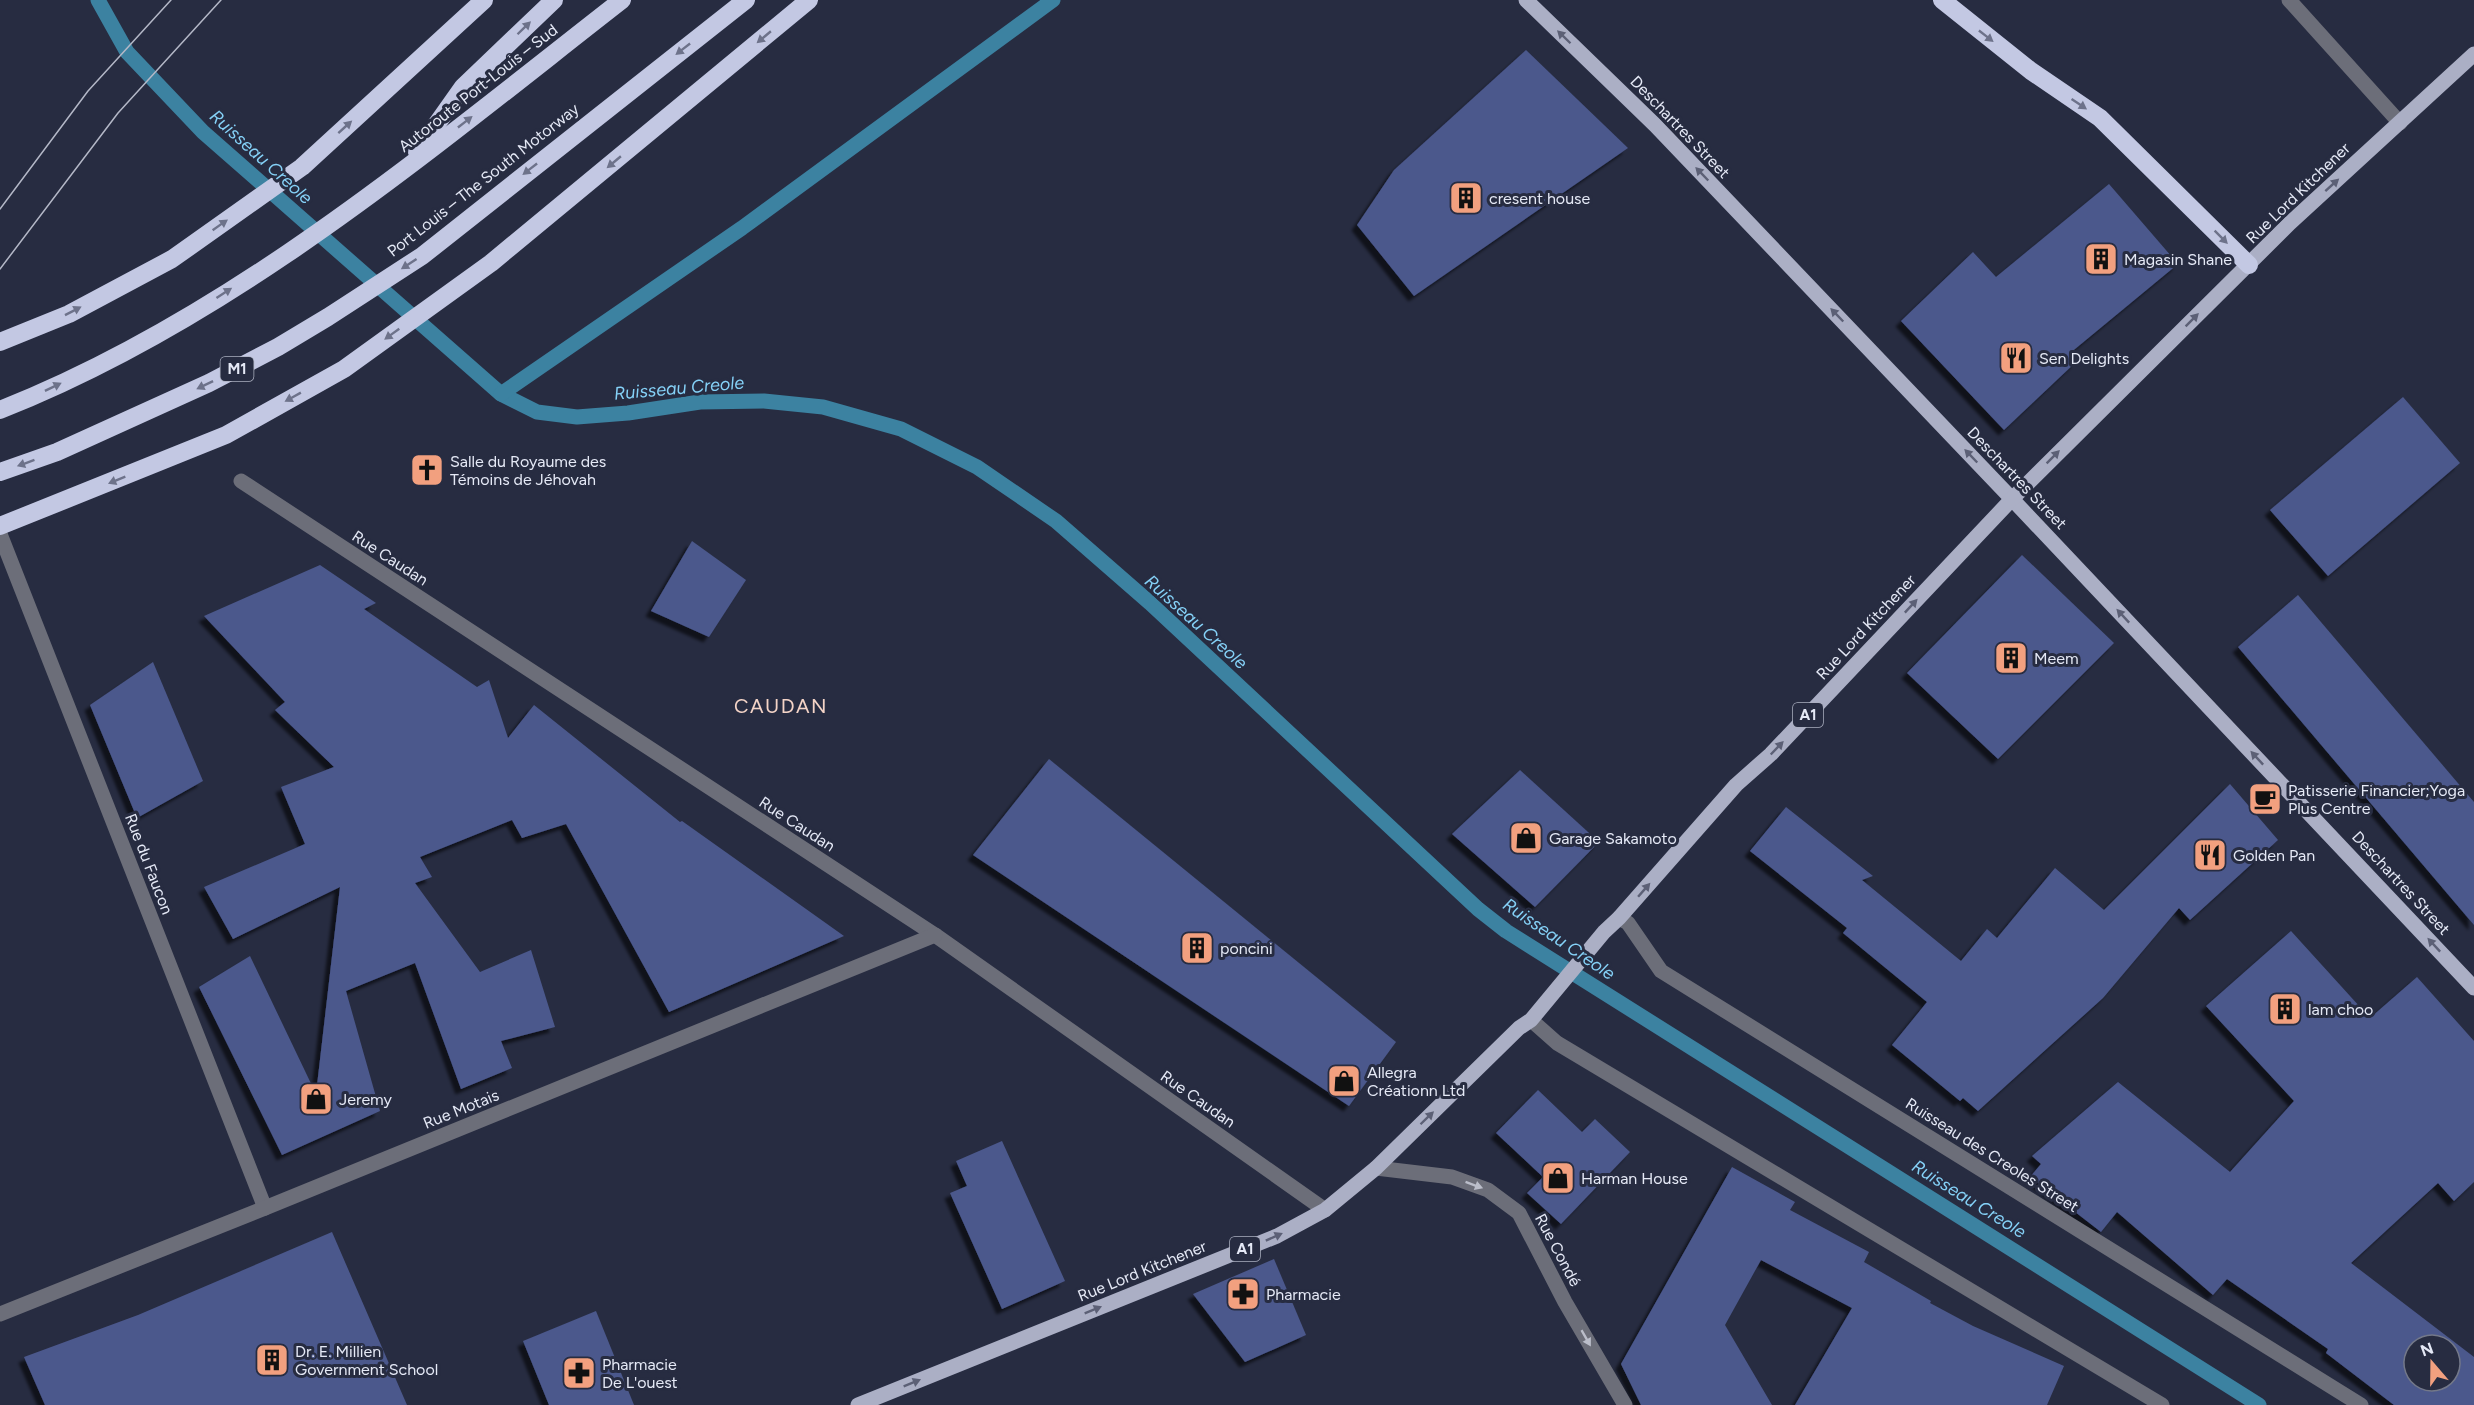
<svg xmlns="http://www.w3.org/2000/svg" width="2474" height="1405" viewBox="0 0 2474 1405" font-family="Figtree,sans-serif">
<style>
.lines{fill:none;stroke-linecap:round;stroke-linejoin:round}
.stream{stroke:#3c82a1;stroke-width:15}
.building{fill:#4b588c;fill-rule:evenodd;filter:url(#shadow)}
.minor{stroke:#6c6e79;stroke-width:15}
.major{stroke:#abafc5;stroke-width:15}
.highway{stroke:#c3c8e3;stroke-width:18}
.tram{stroke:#b4b8c7;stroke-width:1.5}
.oneway{fill:#6d728a}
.oneway2{fill:#5c6076}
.oneway3{fill:#bbbeca}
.labels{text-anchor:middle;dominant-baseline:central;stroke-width:6;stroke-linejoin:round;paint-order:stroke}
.shield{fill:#272c41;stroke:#acb0c0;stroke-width:1.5}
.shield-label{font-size:15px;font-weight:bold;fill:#e5e9f6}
.street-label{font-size:16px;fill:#e5e9f6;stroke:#272c41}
.poi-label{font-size:16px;fill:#e5e9f6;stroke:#272c41;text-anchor:start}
.water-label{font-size:18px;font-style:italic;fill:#85d1f7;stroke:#272c41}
.quarter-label{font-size:20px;letter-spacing:1.5px;fill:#f4d4c7;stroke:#272c41}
</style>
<defs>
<filter id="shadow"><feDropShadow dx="-5.5" dy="5.5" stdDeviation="1.5" flood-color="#0009"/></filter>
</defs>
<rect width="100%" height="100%" fill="#272c41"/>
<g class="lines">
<!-- stream -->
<g class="stream">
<path d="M98,0l29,52 76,80 298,262 36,18 40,5 51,-4 72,-11 64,-1 59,6 78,22 76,38 79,54 94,82 328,306 28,22 753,474"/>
<path d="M501,394l241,-166 311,-228"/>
</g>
</g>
<!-- building -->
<g class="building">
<path d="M1526,50l102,98 -214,148 -57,-71 37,-55z"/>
<path d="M2109,184l69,80 -109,90 8,7 -73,69 -103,-109 72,-69 23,25z"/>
<path d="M2403,397l57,66 -132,113 -58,-66z"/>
<path d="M692,541l54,39 -37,57 -58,-26z"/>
<path d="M2022,555l92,88 -116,116 -91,-86z"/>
<path d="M320,565l56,38 -12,6 113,78 12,-7 19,58 26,-33 146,117 2,-1 162,115 -175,76 -103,-188 -44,14 -10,-18 -92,37 12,20 -17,6 65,89 51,-22 24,77 -54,14 11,27 -51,21 -46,-126 -69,28 34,120 -98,44 -83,-168 51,-31 66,138 24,-207 -107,52 -29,-52 101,-43 -24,-57 53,-20 -59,-57 10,-8 -81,-86z"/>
<path d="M2298,595l176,207v123l-236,-278z"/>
<path d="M153,662l50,119 -66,37 -47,-113z"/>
<path d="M1049,759l347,283 -47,64 -376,-251z"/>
<path d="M1520,770l79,72 -64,65 -83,-73z"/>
<path d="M2230,784l48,56 -88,80 -11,-12 -76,90 -125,113 -15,-13 -3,3 -68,-56 35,-43 -84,-69 4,-5 -97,-77 36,-44 87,69 -11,4 99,81 26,-32 10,9 58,-70 49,42z"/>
<path d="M2291,931l79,87 47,-41 57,64v141l-20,19 -16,-18 -87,80 123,94v48h-80l-68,-52 2,-4 -101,-70 -14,16 -96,-83 -16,20 -71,-55 11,-13 -9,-8 86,-74 112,90 64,-71 -88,-95zM2414,1345h36v36h-36z"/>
<path d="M1538,1090l44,42 13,-13 35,33 -69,72 -34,-31 16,-16 -47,-44z"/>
<path d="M1002,1141l63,140 -63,28 -52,-116 17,-7 -11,-25z"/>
<path d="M1732,1167l63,35 -5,8 79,42 -5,10 67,39 -1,2 43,23 91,40 -17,39h-252l57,-97 -91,-48 -36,65 47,80h-131l-20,-41z"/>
<path d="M332,1232l75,173h-362l-21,-48 114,-42z"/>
<path d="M1274,1259l32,76 -61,27 -52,-68z"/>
<path d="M596,1311l38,94h-85l-26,-64z"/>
</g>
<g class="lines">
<!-- minor -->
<g class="minor">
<path d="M2289,0l111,123"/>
<path d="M241,481l694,454 390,275"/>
<path d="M0,534l265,674"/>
<path d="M1619,918l9,5 33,48 700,434"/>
<path d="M1531,1020l26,23 605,362"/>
<path d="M1376,1168l76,9 36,13 31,23 46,89 60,103"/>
<path d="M0,1314l265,-106 670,-273"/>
</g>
<!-- major -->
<g class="major">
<path d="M1526,0l129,125 357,374 462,489"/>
<path d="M858,1405l419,-169 48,-26 51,-42 143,-140 12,-8 73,-88 15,-14 117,-133 35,-31 241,-255 278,-276 184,-169"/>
</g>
<!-- highway -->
<g class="highway">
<path d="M1942,0l89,71 69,47 149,147"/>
<path d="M417,152l46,-65 91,-87"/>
<path d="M0,342l69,-28 103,-55 130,-92 182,-167"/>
<path d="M0,410c231,-91 428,-259 622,-410"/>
<path d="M0,472l57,-20 152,-69 69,-36 50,-30 94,-61 324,-256"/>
<path d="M0,526l226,-91 118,-66 147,-106 318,-263"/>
</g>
<!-- tram -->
<g class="tram">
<path d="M0,209l88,-118 83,-91"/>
<path d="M0,269l118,-156 103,-113"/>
</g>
</g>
<!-- one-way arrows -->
<defs><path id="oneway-solid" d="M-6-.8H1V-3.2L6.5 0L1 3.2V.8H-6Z" transform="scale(1.5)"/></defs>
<g class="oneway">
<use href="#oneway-solid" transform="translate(524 28) rotate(-44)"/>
<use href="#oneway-solid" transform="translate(1986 36) rotate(38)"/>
<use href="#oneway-solid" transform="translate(764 37) rotate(140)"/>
<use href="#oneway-solid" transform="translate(683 49) rotate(142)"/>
<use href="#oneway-solid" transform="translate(2079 104) rotate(34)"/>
<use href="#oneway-solid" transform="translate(465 122) rotate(-38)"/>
<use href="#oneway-solid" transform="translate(345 127) rotate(-42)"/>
<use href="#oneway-solid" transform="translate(614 162) rotate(140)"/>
<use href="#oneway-solid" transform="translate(530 169) rotate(142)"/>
<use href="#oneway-solid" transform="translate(220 225) rotate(-35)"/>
<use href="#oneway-solid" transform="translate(2221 237) rotate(45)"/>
<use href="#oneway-solid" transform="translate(409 264) rotate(147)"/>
<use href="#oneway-solid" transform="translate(224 293) rotate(-33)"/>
<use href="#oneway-solid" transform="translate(73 311) rotate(-27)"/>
<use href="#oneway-solid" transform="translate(392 334) rotate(144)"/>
<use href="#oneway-solid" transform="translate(205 385) rotate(154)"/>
<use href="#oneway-solid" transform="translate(53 387) rotate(-26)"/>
<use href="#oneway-solid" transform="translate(293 397) rotate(151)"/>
<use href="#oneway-solid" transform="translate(26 463) rotate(160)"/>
<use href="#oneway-solid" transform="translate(117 480) rotate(158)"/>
</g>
<g class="oneway2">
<use href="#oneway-solid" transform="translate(1564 37) rotate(-136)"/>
<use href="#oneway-solid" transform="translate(1702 174) rotate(-134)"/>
<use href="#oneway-solid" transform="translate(2332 185) rotate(-42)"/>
<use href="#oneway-solid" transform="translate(1837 315) rotate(-134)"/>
<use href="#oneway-solid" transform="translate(2192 320) rotate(-45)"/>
<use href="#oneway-solid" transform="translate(1971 456) rotate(-134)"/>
<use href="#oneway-solid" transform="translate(2053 457) rotate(-45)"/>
<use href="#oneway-solid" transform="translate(1911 606) rotate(-47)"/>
<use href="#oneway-solid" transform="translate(2123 616) rotate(-133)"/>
<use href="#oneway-solid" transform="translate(1777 748) rotate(-46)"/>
<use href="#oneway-solid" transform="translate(2257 758) rotate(-133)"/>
<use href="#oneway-solid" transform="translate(1644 890) rotate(-49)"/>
<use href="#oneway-solid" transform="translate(2434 945) rotate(-133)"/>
<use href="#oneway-solid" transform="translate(1427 1118) rotate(-44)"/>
<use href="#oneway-solid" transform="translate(1274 1237) rotate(-24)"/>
<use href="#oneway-solid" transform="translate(1093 1310) rotate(-22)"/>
<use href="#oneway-solid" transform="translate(912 1383) rotate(-22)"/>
</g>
<g class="oneway3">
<use href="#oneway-solid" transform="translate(1474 1185) rotate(20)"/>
<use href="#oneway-solid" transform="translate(1586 1338) rotate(60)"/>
</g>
<!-- icons -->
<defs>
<symbol id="building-square" viewBox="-11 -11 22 22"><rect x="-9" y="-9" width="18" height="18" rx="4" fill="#f2a07f" stroke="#272c41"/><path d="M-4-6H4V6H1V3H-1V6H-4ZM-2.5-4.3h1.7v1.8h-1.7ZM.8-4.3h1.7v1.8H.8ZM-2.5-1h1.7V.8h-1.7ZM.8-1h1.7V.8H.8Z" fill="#111"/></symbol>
<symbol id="restaurant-square" viewBox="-11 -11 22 22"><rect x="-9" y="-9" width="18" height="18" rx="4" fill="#f2a07f" stroke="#272c41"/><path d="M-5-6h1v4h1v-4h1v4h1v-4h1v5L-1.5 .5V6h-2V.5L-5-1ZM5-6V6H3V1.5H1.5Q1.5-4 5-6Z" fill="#111"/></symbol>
<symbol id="church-square" viewBox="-11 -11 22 22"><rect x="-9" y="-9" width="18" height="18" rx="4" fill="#f2a07f" stroke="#272c41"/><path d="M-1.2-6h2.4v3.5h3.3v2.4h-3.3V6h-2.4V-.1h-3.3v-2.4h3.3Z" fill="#111"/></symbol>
<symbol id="cafe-square" viewBox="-11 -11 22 22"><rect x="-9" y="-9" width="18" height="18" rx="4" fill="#f2a07f" stroke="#272c41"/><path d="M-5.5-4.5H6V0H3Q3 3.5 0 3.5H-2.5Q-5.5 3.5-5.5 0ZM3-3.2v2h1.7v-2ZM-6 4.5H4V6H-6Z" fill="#111"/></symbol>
<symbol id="shop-square" viewBox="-11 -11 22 22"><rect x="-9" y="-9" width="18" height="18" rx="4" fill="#f2a07f" stroke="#272c41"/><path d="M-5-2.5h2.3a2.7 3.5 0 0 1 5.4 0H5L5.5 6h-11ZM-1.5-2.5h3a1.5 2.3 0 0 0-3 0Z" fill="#111"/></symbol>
<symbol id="pharmacy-square" viewBox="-11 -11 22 22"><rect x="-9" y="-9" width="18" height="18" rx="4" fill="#f2a07f" stroke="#272c41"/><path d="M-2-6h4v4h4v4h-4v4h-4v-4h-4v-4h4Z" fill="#111"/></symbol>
</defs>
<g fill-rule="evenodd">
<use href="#building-square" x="1447" y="179" width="38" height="38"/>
<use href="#building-square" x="2082" y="240" width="38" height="38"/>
<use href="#restaurant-square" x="1997" y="339" width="38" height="38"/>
<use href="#church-square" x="408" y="451" width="38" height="38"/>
<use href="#building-square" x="1992" y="639" width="38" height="38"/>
<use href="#cafe-square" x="2246" y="780" width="38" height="38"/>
<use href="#shop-square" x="1507" y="819" width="38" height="38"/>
<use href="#restaurant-square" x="2191" y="836" width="38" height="38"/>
<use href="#building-square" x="1178" y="929" width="38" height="38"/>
<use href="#building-square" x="2266" y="990" width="38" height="38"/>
<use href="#shop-square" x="1325" y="1062" width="38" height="38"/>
<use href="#shop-square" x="297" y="1080" width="38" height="38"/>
<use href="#shop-square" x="1539" y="1159" width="38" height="38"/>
<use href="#pharmacy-square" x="1224" y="1275" width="38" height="38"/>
<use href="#building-square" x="253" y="1341" width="38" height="38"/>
<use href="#pharmacy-square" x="560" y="1354" width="38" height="38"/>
</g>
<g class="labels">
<!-- shield labels -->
<g class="shield">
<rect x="220.5" y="357" width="33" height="24" rx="4.5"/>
<rect x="1793" y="703" width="30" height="24" rx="4.5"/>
<rect x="1230" y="1237" width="30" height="24" rx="4.5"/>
</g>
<g class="shield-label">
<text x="237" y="369">M1</text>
<text x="1808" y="715">A1</text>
<text x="1245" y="1249">A1</text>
</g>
<!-- street labels -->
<g class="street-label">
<text transform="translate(478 88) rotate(-38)">Autoroute Port-Louis – Sud</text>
<text transform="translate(1680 127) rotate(46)">Deschartres Street</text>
<text transform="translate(483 180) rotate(-38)">Port Louis – The South Motorway</text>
<text transform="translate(2298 193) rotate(-44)">Rue Lord Kitchener</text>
<text transform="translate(2017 478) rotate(46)">Deschartres Street</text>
<text transform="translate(390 558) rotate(33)">Rue Caudan</text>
<text transform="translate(1866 627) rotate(-47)">Rue Lord Kitchener</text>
<text transform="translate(797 824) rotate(33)">Rue Caudan</text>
<text transform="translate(149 864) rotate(69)">Rue du Faucon</text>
<text transform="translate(2401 883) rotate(47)">Deschartres Street</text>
<text transform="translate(1198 1099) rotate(35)">Rue Caudan</text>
<text transform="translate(461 1109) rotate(-22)">Rue Motais</text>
<text transform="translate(1992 1155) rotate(32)">Ruisseau des Creoles Street</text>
<text transform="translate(1558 1250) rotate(62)">Rue Condé</text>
<text transform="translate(1142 1271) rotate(-22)">Rue Lord Kitchener</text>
</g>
<!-- poi labels -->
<g class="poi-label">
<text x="1489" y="198">cresent house</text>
<text x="2124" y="259">Magasin Shane</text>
<text x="2039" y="358">Sen Delights</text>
<text x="450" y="461">Salle du Royaume des<tspan x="450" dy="18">Témoins de Jéhovah</tspan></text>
<text x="2034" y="658">Meem</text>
<text x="2288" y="790">Patisserie Financier;Yoga<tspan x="2288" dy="18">Plus Centre</tspan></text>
<text x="1549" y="838">Garage Sakamoto</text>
<text x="2233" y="855">Golden Pan</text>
<text x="1220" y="948">poncini</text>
<text x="2308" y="1009">lam choo</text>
<text x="1367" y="1072">Allegra<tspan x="1367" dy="18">Créationn Ltd</tspan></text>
<text x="339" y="1099">Jeremy</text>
<text x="1581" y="1178">Harman House</text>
<text x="1266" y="1294">Pharmacie</text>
<text x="295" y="1351">Dr. E. Millien<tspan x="295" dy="18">Government School</tspan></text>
<text x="602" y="1364">Pharmacie<tspan x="602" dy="18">De L'ouest</tspan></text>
</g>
<!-- water labels -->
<g class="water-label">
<text transform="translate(261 157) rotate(42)">Ruisseau Creole</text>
<text transform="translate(679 388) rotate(-5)">Ruisseau Creole</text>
<text transform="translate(1196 622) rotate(42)">Ruisseau Creole</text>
<text transform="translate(1559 939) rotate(34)">Ruisseau Creole</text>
<text transform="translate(1969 1199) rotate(32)">Ruisseau Creole</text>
</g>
<!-- quarter labels -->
<g class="quarter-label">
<text x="781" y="706">CAUDAN</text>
</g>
</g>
<!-- north arrow -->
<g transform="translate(2432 1363) rotate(340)"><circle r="28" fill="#272c41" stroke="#737889" stroke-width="1.5"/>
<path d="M0-4.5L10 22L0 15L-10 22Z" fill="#f2a07f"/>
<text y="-9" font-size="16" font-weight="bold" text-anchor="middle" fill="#e5e9f6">N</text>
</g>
</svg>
